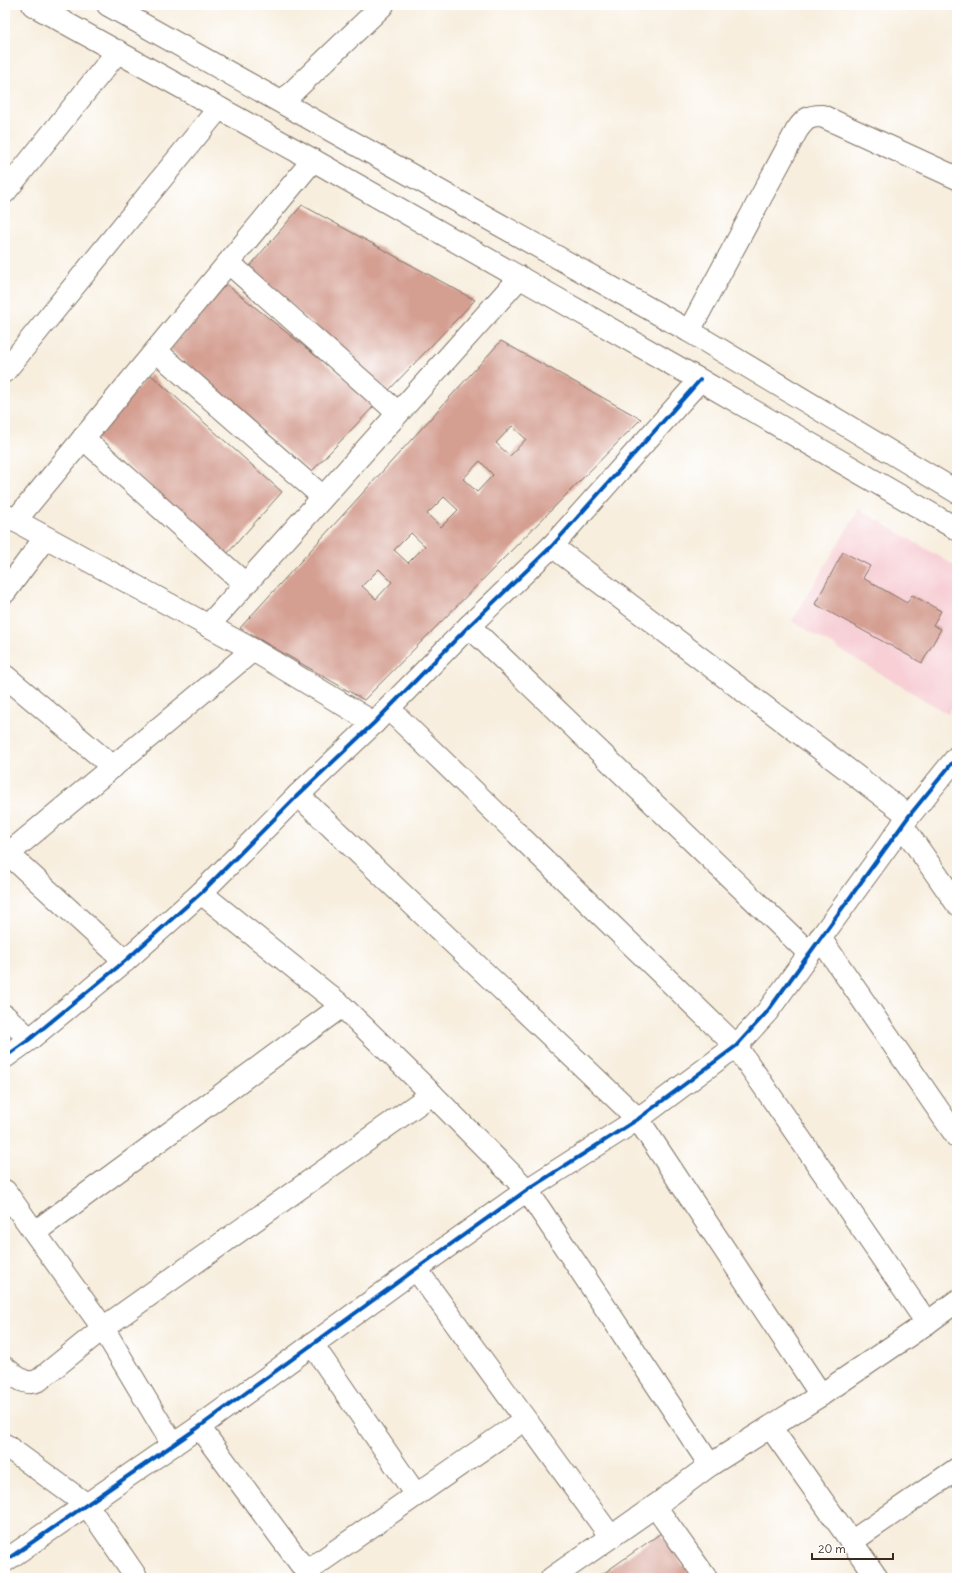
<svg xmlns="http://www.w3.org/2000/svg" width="962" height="1583" viewBox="0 0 962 1583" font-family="Delius,sans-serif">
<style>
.built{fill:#f7cfd5}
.building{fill:#d49e91;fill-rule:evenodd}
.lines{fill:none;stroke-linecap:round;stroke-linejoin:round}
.minor-casing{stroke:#7d6f61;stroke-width:24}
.major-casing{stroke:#7d6f61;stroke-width:24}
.minor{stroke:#fff;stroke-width:22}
.major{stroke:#fff;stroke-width:22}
.cycleway-casing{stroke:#fff;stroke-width:6}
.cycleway{stroke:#0057b8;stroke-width:4}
</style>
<rect width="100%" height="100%" fill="#fff"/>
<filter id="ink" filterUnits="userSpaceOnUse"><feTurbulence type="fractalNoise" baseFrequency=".025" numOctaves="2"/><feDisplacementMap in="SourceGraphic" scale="8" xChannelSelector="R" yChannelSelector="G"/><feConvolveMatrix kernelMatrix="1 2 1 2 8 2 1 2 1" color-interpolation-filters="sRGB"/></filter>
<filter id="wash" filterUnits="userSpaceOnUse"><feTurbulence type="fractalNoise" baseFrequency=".012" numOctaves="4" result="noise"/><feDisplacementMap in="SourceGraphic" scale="16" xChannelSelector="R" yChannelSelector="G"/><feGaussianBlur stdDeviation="0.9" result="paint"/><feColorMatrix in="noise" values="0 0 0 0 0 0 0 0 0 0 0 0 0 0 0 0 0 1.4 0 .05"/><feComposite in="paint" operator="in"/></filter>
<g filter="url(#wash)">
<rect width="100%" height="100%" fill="#f7eede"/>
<!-- built -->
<path class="built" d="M859,509l98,58v132l-9,15 -156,-93z"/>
<g id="blocks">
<!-- building -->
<g class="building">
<path d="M302,205l173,95 -87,91 -139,-124z"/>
<path d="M226,284l150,120 -65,68 -141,-123z"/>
<path d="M501,341l140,78 -277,281 -124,-72zM512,426l14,13 -16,17 -14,-13zM480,461l13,14 -16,17 -14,-13zM444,497l14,13 -17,17 -14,-13zM411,533l14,13 -17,17 -14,-13zM379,569l13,13 -16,17 -14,-13z"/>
<path d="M150,374l132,118 -56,63 -131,-118z"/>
<path d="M843,552l27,14 -7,12 44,25 5,-8 29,16 -8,14 8,4 -19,34 -107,-59z"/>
<path d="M661,1533l31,45h-95z"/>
</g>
</g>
</g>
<g filter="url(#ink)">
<use href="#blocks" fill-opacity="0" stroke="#7d6f61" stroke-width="1"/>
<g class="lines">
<defs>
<g id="minor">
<path d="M282,102l101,-97"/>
<path d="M5,192l113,-141"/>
<path d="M229,263l169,150"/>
<path d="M689,331l108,-201c8,-11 11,-14 25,-14l135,62"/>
<path d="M156,351l167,146"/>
<path d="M5,371l214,-263"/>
<path d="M83,438l162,146"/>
<path d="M5,515l248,135 121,73"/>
<path d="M15,521l298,-361"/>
<path d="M552,546l357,270"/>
<path d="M5,592l40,-54"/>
<path d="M208,626l312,-349"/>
<path d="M469,626l340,327"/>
<path d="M5,676l108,91"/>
<path d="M389,709l347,337 191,277"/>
<path d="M298,795l340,324 183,276"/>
<path d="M902,825l55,79"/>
<path d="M5,851l120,110"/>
<path d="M8,854l245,-204"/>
<path d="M201,893l141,113 90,88 95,96 183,275"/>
<path d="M820,938l137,199"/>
<path d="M5,1016l25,23"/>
<path d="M5,1057l25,-18 95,-78 76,-68 97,-98 76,-72 95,-97 83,-80 148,-166"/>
<path d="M5,1191l98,137 70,117"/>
<path d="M35,1232l307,-226"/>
<path d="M416,1269l195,268"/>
<path d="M312,1344l104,151"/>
<path d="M5,1368c11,8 20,19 34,12l64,-52 329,-234"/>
<path d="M199,1427l112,151"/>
<path d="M771,1428l106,150"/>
<path d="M5,1445l82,60 50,73"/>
<path d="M655,1506l51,72"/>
<path d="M851,1542l106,-73"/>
<path d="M5,1561l194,-134 217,-158 111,-79 111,-71 98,-73 31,-34 142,-196 48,-59"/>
<path d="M307,1571l217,-151"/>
<path d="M552,1578l103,-72 55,-41 111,-70 106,-72 30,-22"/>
</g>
<g id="major">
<path d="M33,5l280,155 387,220 257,149"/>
<path d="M108,5l581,326 268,161"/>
</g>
</defs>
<!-- minor casing -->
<use href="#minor" class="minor-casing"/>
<!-- major casing -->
<use href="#major" class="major-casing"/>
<!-- minor -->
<use href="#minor" class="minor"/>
<!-- major -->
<use href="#major" class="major"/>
<defs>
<g id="cycleway">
<path d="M5,1057l25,-18 95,-78 76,-68 97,-98 76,-72 95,-97 83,-80 148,-166"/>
<path d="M5,1561l194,-134 217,-158 111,-79 111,-71 98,-73 31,-34 142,-196 48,-59"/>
</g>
</defs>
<!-- cycleway casing -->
<use href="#cycleway" class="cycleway-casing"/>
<!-- cycleway -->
<use href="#cycleway" class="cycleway"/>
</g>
</g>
<!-- margin -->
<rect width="962" height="1583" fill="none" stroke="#fff" stroke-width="20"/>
<!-- scale -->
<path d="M812 1553v6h81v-6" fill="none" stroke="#3b2a1e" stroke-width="2"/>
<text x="818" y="1553" font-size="12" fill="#3b2a1e" stroke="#ffffff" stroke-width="3" paint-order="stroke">20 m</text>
</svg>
